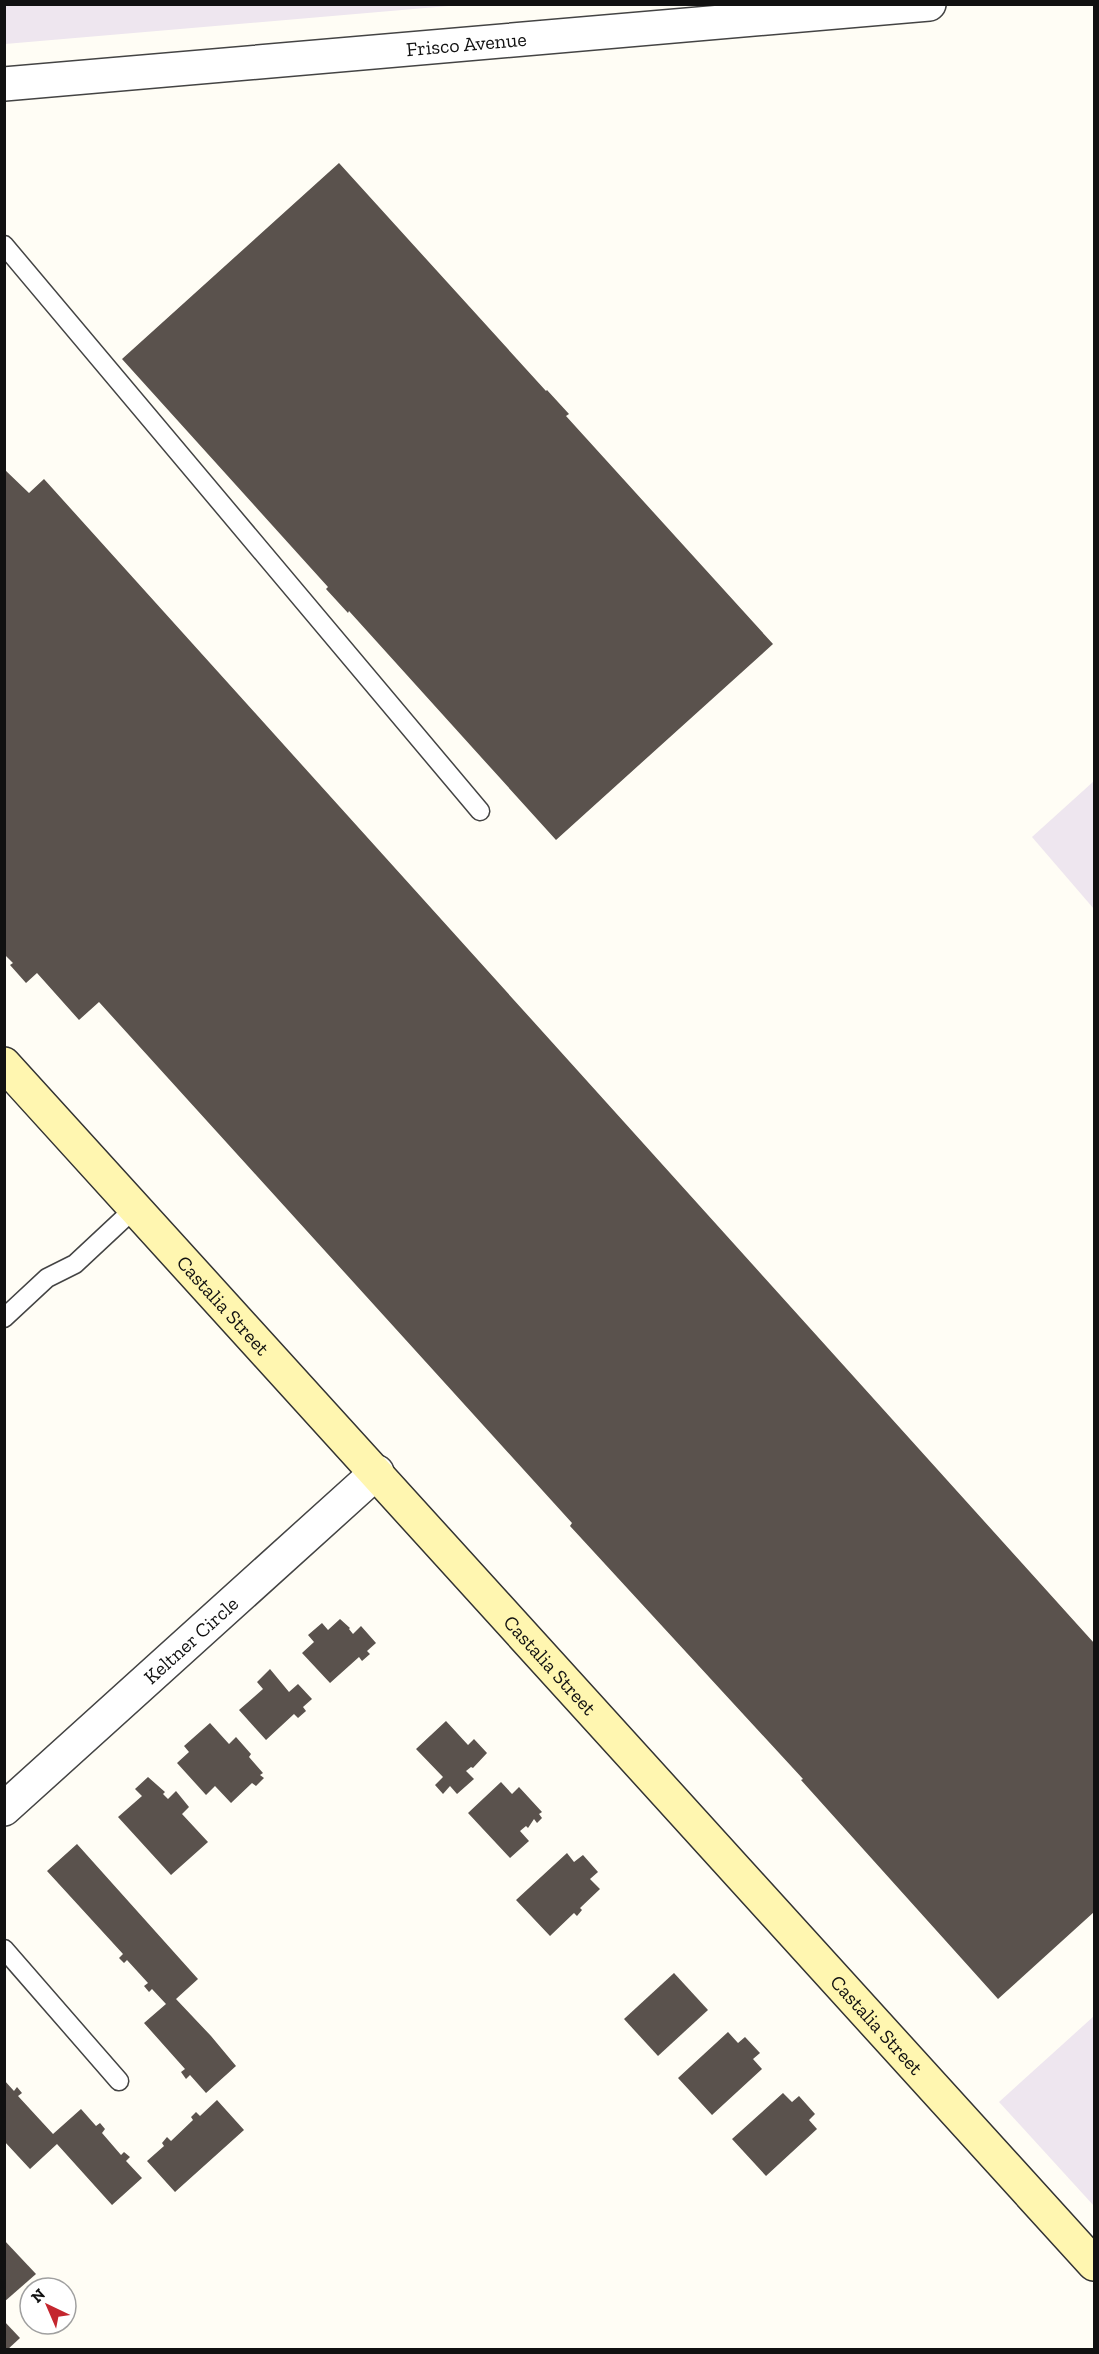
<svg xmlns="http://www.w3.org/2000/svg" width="1099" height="2354" viewBox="0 0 1099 2354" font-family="'Zilla Slab',serif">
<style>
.industrial{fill:#eee6ef}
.building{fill:#5a524d}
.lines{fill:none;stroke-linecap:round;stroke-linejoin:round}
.lane-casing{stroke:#444;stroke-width:21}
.street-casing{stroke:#444;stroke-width:36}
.secondary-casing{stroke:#333;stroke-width:36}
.lane{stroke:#fff;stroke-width:18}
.street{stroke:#fff;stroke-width:33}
.secondary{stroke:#fff6b0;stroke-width:33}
.labels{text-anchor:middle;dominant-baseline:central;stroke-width:6;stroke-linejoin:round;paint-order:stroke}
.street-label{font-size:20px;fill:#111;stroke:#fff}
</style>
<rect width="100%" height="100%" fill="#fffdf5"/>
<!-- industrial -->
<g class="industrial">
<path d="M5,4h455v1l-455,39z"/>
<path d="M1094,781v128l-62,-72z"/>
<path d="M1094,2016v190l-95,-104z"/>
</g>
<!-- building -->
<g class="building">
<path d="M339,163l207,228 1,-1 22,24 -3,2 207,228 -217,196 -207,-229 -1,2 -22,-24 2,-2 -206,-228z"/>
<path d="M4,469l25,24 15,-14 1050,1164v269l-96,87 -197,-219 2,-1 -233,-253 2,-3 -473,-521 -20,18 -42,-47 -11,10 -16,-18 3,-2 -9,-9z"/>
<path d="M340,1619l10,9 -1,1 4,5 8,-8 15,17 -9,8 3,3 -8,7 -3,-4 -29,26 -28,-30 12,-11 -6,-7 14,-12 6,7z"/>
<path d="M270,1669l19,23 9,-8 14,15 -9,8 3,4 -8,7 -4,-4 -28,26 -27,-30 24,-21 -6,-7z"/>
<path d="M446,1721l22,24 6,-6 13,14 -14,15 -2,-1 -5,4 8,8 -17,15 -7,-8 -7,8 -8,-9 8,-8 -27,-28z"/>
<path d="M210,1723l19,21 7,-7 15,17 -2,3 14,16 -3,2 4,3 -8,8 -4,-3 -21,20 -16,-17 -9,9 -29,-32 12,-11 -5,-6z"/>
<path d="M148,1777l17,15 -2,2 5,5 8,-8 13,16 -7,7 26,28 -37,33 -53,-58 24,-21 -7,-7z"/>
<path d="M501,1782l11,12 7,-7 23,25 -3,2 3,4 -5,5 -3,-4 -6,9 -2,-2 -6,5 9,10 -19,17 -42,-45z"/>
<path d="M77,1844l121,135 -22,20 35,37 25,30 -30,27 -16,-18 -4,4 -5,-7 4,-3 -41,-46 22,-19 -14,-15 -3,3 -5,-6 4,-3 -21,-23 -3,3 -5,-5 4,-4 -76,-83z"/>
<path d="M567,1853l7,9 9,-7 15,17 -8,7 10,10 -20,19 2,2 -5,6 -3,-3 -24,23 -34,-36z"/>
<path d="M674,1973l34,37 -50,46 -34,-37z"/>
<path d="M728,2032l10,11 7,-6 15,16 -7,6 9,10 -50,46 -34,-37z"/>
<path d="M4,2080l10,11 3,-4 5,6 -4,3 35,38 28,-25 15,17 4,-3 5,6 -3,4 19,22 3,-3 6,5 -4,4 16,17 -30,27 -55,-61 -27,25 -26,-28z"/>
<path d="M783,2093l9,9 7,-6 16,18 -6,6 8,9 -51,47 -34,-37z"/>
<path d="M217,2100l27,30 -69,62 -28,-31 17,-15 -2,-3 5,-6 4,4 22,-21 -2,-3 5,-5 4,4z"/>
<path d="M4,2240l32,34 -32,28z"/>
<path d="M4,2321l16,17 -13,12h-3z"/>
</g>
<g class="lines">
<defs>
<g id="lane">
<path d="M4,245l476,566"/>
<path d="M4,1318l43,-40 28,-14 60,-56"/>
<path d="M4,1949l115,132"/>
</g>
<g id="street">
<path id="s1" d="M4,84l925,-80"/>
<path id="s2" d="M4,1809l373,-337"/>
</g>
<g id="secondary">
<path id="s3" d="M4,1064l1090,1200"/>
</g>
</defs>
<!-- lane casing -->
<use href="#lane" class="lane-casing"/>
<!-- street casing -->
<use href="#street" class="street-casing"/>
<!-- secondary casing -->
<use href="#secondary" class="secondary-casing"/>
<!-- lane -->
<use href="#lane" class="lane"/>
<!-- street -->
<use href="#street" class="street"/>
<!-- secondary -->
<use href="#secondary" class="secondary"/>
</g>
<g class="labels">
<!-- street labels -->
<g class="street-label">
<text stroke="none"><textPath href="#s1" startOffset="464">Frisco Avenue</textPath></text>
<text stroke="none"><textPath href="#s3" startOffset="326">Castalia Street</textPath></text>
<text stroke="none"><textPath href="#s2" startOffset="252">Keltner Circle</textPath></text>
<text stroke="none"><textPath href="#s3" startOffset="812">Castalia Street</textPath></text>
<text stroke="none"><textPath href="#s3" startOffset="1298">Castalia Street</textPath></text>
</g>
</g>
<!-- border -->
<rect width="1099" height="2354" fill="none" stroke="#111111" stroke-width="12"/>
<!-- north arrow -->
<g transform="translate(48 2306) rotate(316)"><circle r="28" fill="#ffffff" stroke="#a0a0a0" stroke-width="1.5"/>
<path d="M0-4.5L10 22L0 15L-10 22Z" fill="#c4262e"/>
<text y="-9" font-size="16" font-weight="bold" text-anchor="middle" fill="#111111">N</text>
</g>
</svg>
